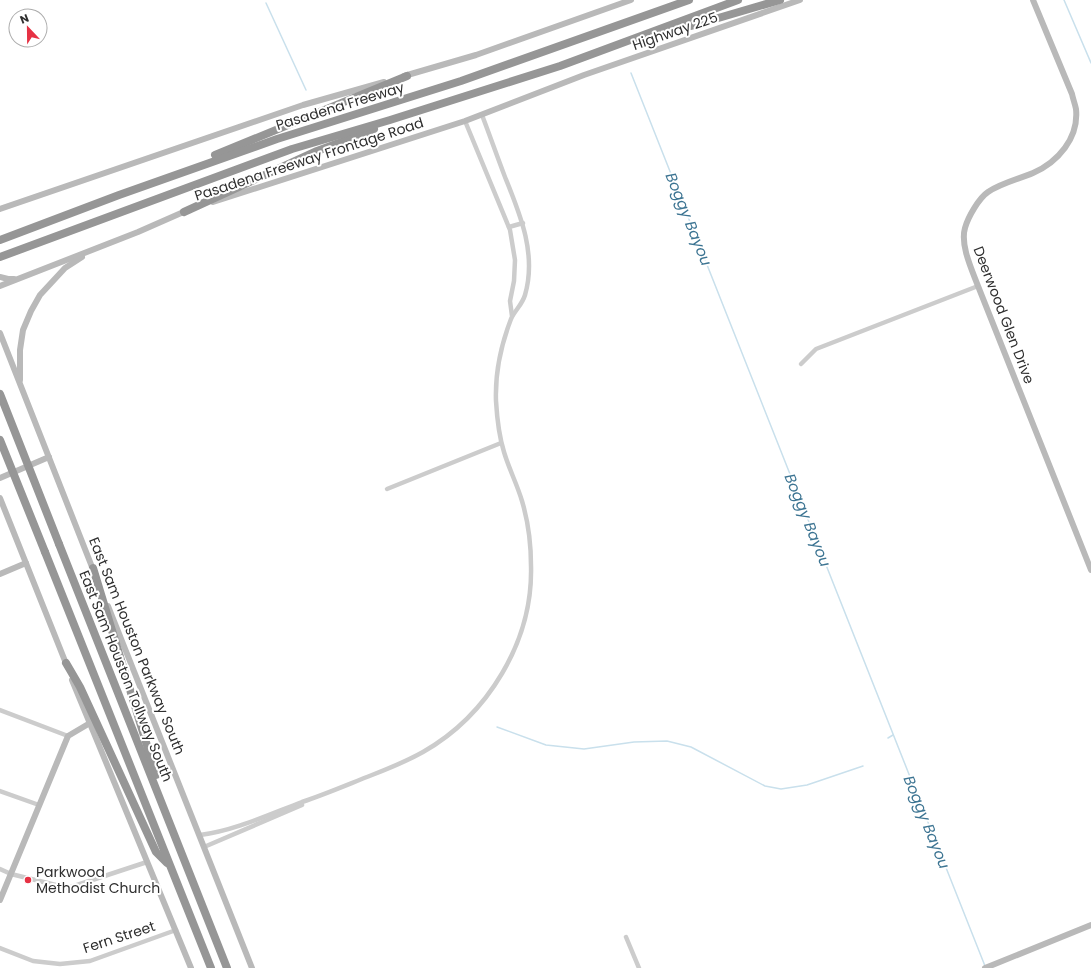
<svg xmlns="http://www.w3.org/2000/svg" width="1091" height="968" viewBox="0 0 1091 968" font-family="Poppins,sans-serif">
<style>
.lines{fill:none;stroke-linecap:round;stroke-linejoin:round}
.stream{stroke:#c9e0ec;stroke-width:1.5}
.street{stroke:#ccc;stroke-width:4.5}
.secondary{stroke:#b9b9b9;stroke-width:6}
.highway{stroke:#969696;stroke-width:8}
.highway-bridge{stroke:#969696;stroke-width:8}
.poi-dot{fill:#e63144;stroke:#fff;stroke-width:1.5}
.labels{text-anchor:middle;dominant-baseline:central;stroke-width:4;stroke-linejoin:round;paint-order:stroke}
.street-label{font-size:14px;fill:#2f2f2f;stroke:#fff}
.poi-label{font-size:14px;fill:#2f2f2f;stroke:#fff;text-anchor:start}
.water-label{font-size:15px;font-style:italic;fill:#3c7492;stroke:#fff}
</style>
<rect width="100%" height="100%" fill="#fff"/>
<g class="lines">
<!-- stream -->
<g class="stream">
<path d="M1064,0l27,63"/>
<path d="M266,3l40,87"/>
<path d="M631,73l354,893"/>
<path d="M497,727l49,18 38,4 50,-7 33,-1 24,6 74,39 16,3 26,-4 56,-19"/>
<path d="M888,738l5,-3"/>
</g>
<!-- street -->
<g class="street">
<path d="M465,121l45,109 5,30 -1,21 -4,20 2,15"/>
<path d="M509,227l14,-4"/>
<path d="M801,364l15,-15 162,-63"/>
<path d="M387,489l114,-46"/>
<path d="M0,710l68,26"/>
<path d="M0,791l39,14"/>
<path d="M200,835c34,-4 70,-21 102,-33 24,-8 47,-18 70,-27 18,-7 35,-14 51,-23 65,-37 110,-111 108,-186 0,-22 -3,-45 -9,-65 -5,-17 -13,-32 -18,-49 -5,-16 -7,-34 -8,-51 -1,-27 5,-56 15,-82 4,-9 11,-14 14,-24 12,-41 -5,-81 -20,-118 -8,-21 -15,-41 -23,-62"/>
<path d="M204,847l98,-42"/>
<path d="M0,869l11,5 57,14 79,-26"/>
<path d="M626,937l13,31"/>
<path d="M0,948l33,13 27,3 30,-3 86,-31"/>
</g>
<!-- secondary -->
<g class="secondary">
<path d="M1033,0l39,94c1,5 3,10 4,15 3,29 -18,53 -43,64 -14,6 -32,10 -45,19 -9,6 -20,25 -23,36 -5,17 7,42 13,58l113,284"/>
<path d="M404,76l72,-21 155,-55"/>
<path d="M213,202l252,-81 119,-46 216,-75"/>
<path d="M0,209l303,-104 81,-23"/>
<path d="M0,277l8,2h6"/>
<path d="M0,286l138,-54 50,-22"/>
<path d="M0,333l94,239"/>
<path d="M20,380v-30l3,-20 8,-19 9,-16 25,-27 17,-11"/>
<path d="M0,478l49,-21"/>
<path d="M0,498l67,168"/>
<path d="M0,574l26,-11"/>
<path d="M108,606l144,362"/>
<path d="M72,680l119,288"/>
<path d="M0,900l68,-164 22,-13"/>
<path d="M985,968l106,-43"/>
</g>
<!-- highway -->
<g class="highway">
<path d="M672,26h19l89,-26"/>
<path d="M215,155l192,-79"/>
<path d="M184,212l133,-61 46,-17 11,-5"/>
<path d="M0,240l119,-45 158,-56 184,-58 228,-81"/>
<path d="M0,257l292,-108 98,-29 170,-54 178,-66"/>
<path d="M59,544c55,142 113,282 168,424"/>
<path d="M45,552l166,416"/>
<path d="M93,568l63,207"/>
<path d="M66,663l14,24 76,165 11,11"/>
</g>
<!-- highway-bridge -->
<g class="highway-bridge">
<path d="M0,394l59,150"/>
<path d="M0,440l45,112"/>
</g>
</g>
<!-- markers -->
<circle class="poi-dot" cx="28" cy="880" r="4"/>
<g class="labels">
<!-- street labels -->
<g class="street-label">
<text transform="translate(675 31) rotate(-19)">Highway 225</text>
<text transform="translate(340 106) rotate(-17)">Pasadena Freeway</text>
<text transform="translate(309 159) rotate(-18)">Pasadena Freeway Frontage Road</text>
<text transform="translate(1004 315) rotate(69)">Deerwood Glen Drive</text>
<text transform="translate(137 646) rotate(68)">East Sam Houston Parkway South</text>
<text transform="translate(126 676) rotate(68)">East Sam Houston Tollway South</text>
<text transform="translate(119 937) rotate(-18)">Fern Street</text>
</g>
<!-- poi labels -->
<g class="poi-label">
<text x="36" y="872">Parkwood<tspan x="36" dy="16">Methodist Church</tspan></text>
</g>
<!-- water labels -->
<g class="water-label">
<text transform="translate(689 219) rotate(68)">Boggy Bayou</text>
<text transform="translate(808 520) rotate(68)">Boggy Bayou</text>
<text transform="translate(927 822) rotate(68)">Boggy Bayou</text>
</g>
</g>
<!-- north arrow -->
<g transform="translate(28 28) rotate(338)"><circle r="19" fill="#ffffff" stroke="#acacac"/>
<path d="M0-3L7 15L0 10L-7 15Z" fill="#e63144"/>
<text y="-6" font-size="11" font-weight="bold" text-anchor="middle" fill="#2f2f2f">N</text>
</g>
</svg>
